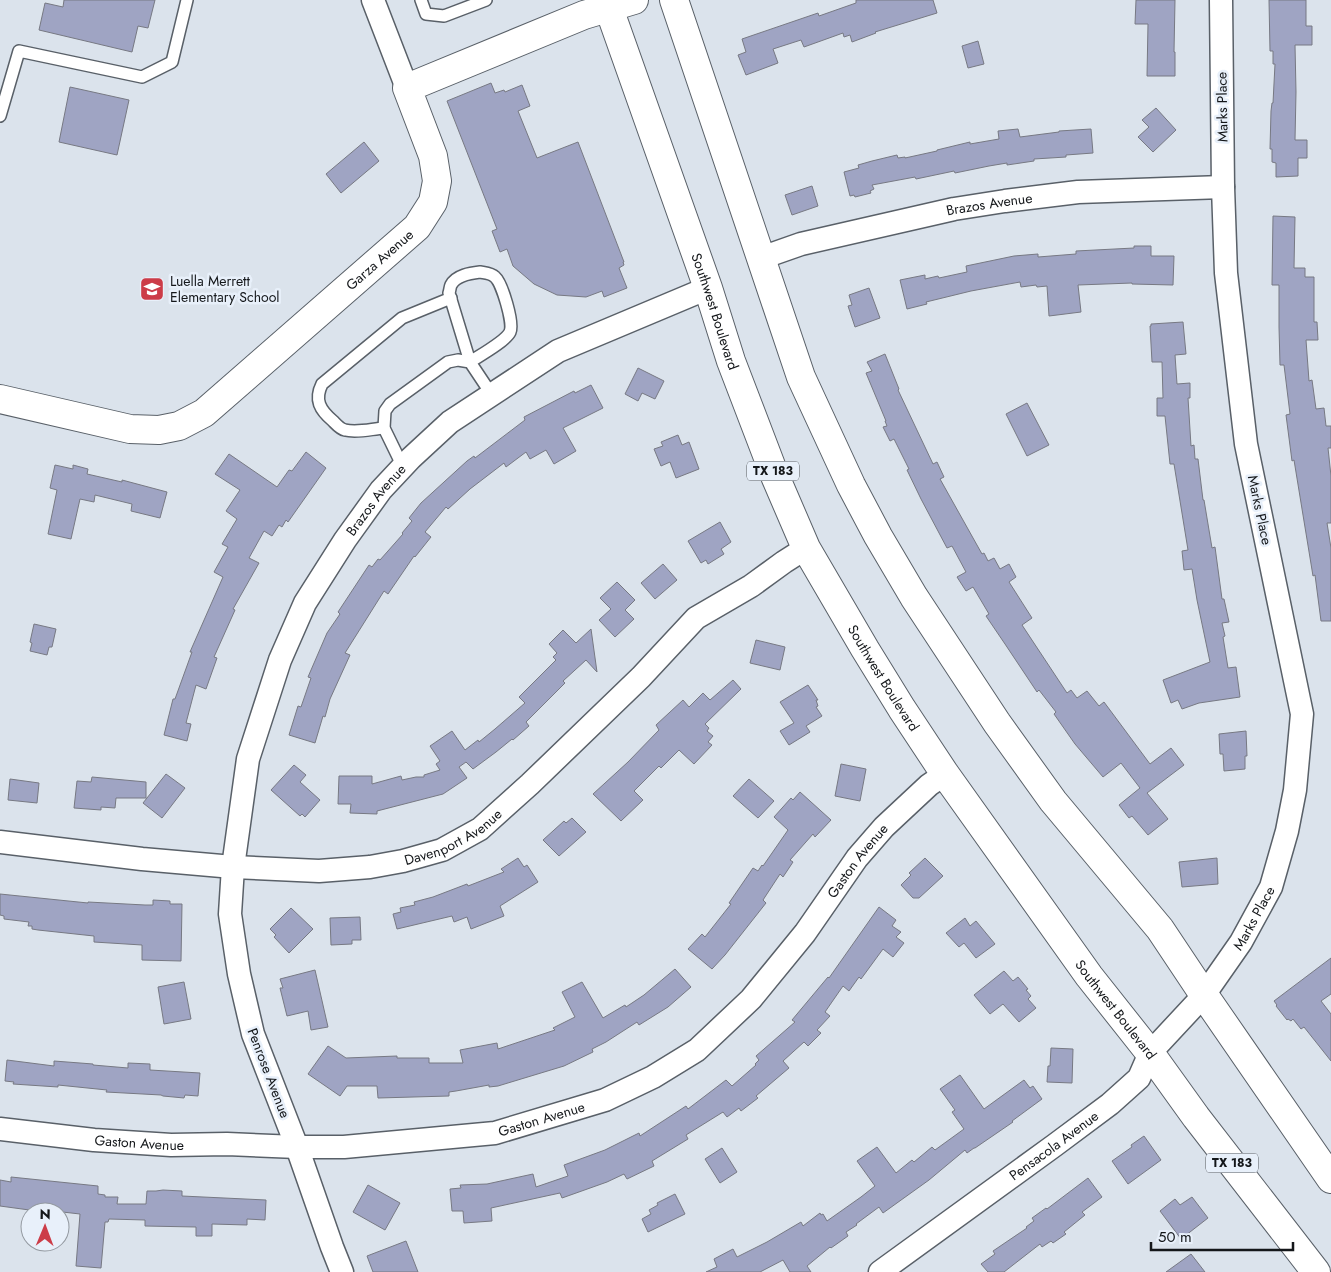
<svg xmlns="http://www.w3.org/2000/svg" width="1331" height="1272" viewBox="0 0 1331 1272" font-family="Jost,sans-serif">
<style>
.building{fill:#9fa4c3;stroke:#777983}
.lines{fill:none;stroke-linecap:round;stroke-linejoin:round}
.lane-casing{stroke:#596068;stroke-width:14}
.street-casing{stroke:#596068;stroke-width:25}
.secondary-casing{stroke:#596068;stroke-width:30}
.primary-casing{stroke:#596068;stroke-width:30}
.lane{stroke:#fff;stroke-width:11}
.street{stroke:#fff;stroke-width:22}
.secondary{stroke:#fff;stroke-width:28}
.primary{stroke:#fff;stroke-width:28}
.labels{text-anchor:middle;dominant-baseline:central;stroke-width:5;stroke-linejoin:round;paint-order:stroke}
.shield{fill:#e8f0fa;stroke:#54585d;stroke-width:1}
.shield-label{font-size:12px;font-weight:bold;fill:#14171a}
.street-label{font-size:14px;fill:#14171a;stroke:#e8f0fa}
.poi-label{font-size:14px;fill:#14171a;stroke:#e8f0fa;text-anchor:start}
</style>
<rect width="100%" height="100%" fill="#dbe3ec"/>
<!-- building -->
<g class="building">
<path d="M64,0h91l-7,28 -10,-2 -6,26 -93,-22 6,-27 18,4z"/>
<path d="M856,0h77l4,13 -62,19 1,1 -24,9 -2,-7 -6,2 -1,-4 -39,14 -3,-7 -28,9 5,14 -32,12 -8,-20 8,-3 -4,-13 76,-26 1,3 37,-13z"/>
<path d="M1136,0h39l-1,52h1v24h-28l1,-52h-13z"/>
<path d="M1269,0h37v26h6v19h-17l1,47 -1,48h12v18h-9v18l-22,1v-14l-4,-1v-13h-2l1,-38 1,-8h1l2,-39h-2v-13h-3z"/>
<path d="M978,41l6,23 -16,4 -6,-22z"/>
<path d="M491,83l4,10 9,-3 1,2 17,-7 8,21 -12,5 19,47 41,-16 46,120h-1l1,3 -5,3 8,20 -23,9 -2,-6 -16,6 -29,-2 -23,-11 -21,-18 -6,-17 -7,3 -8,-21 5,-2 -50,-128z"/>
<path d="M70,87l59,13 -12,55 -58,-13z"/>
<path d="M1156,108l20,22 -23,22 -15,-15 11,-10 -7,-7z"/>
<path d="M1018,129l2,8 39,-5v-1l32,-2 2,24 -27,2v2l-32,2v2l-27,4v-2l-18,3 -34,7 -1,-2 -38,8 -1,-2 -43,8 2,4 -4,2 1,2 -16,4 -1,-2 -4,1 -6,-24 15,-4 -1,-3 14,-4 25,-6 1,3 7,-1v1l32,-7v-1l33,-8v2l29,-5 -1,-8z"/>
<path d="M364,142l15,19 -38,32 -15,-19z"/>
<path d="M812,186l6,20 -26,9 -7,-20z"/>
<path d="M1273,216l22,1 -1,51h11v9h9v45h3l1,18h-12l3,41 3,-1 4,29 8,-1 2,18h5v22h-3l3,28v47h-4l4,25v73h-10l-6,-46 -2,1 -19,-116 -2,1 -6,-46 4,-1 -6,-49h-4l-1,-38v-42h-7z"/>
<path d="M1134,246h17v10h23l-1,29 -41,-1v-1l-54,2 3,27 -32,4 -2,-30 -10,1 -1,-2 -15,2 -1,-5 -49,9 -45,11 1,2 -20,5 -7,-29 25,-5v4l13,-3 1,2 28,-6 -1,-6 48,-10 24,-2v3l38,-3v-3l58,-3z"/>
<path d="M869,288l11,30 -25,9 -7,-21 4,-1 -3,-10z"/>
<path d="M1183,322l3,32 -11,1 2,29 13,-1v15h-2l3,48 3,-1 1,14h3l5,41h1l8,48 3,-1 7,52h2l5,23 -7,1 3,13 -2,1 5,31 8,-1 4,30 -41,6 -17,6 -4,-9 -7,3 -8,-23 47,-18 -13,-62 -5,-31 -8,1 -2,-19 6,-1 -14,-86h-4l-5,-48h-8v-18h6l-1,-36h-10l-2,-36h1v-2z"/>
<path d="M885,354l14,35 -1,1 35,74 4,-2 7,15 -4,2 42,75 2,-1 4,8 6,-3 6,11 9,-5 7,13 -7,5 23,36 -10,7 45,68 4,-3 6,8 10,-7 12,15 5,-4 46,62 21,-16 13,17 -37,28 21,26 -20,16 -16,-19 -3,2 -10,-13 21,-17 -19,-25 -18,14 -28,-33 -21,-30 2,-2 -17,-22 -2,2 -32,-48 -19,-28 3,-2 -16,-27 -7,4 -9,-14 9,-5 -14,-26 -5,2 -26,-49 -14,-29 2,-1 -15,-30 -4,2 -7,-14 4,-1 -2,-5h1l-20,-48 6,-2 -5,-9z"/>
<path d="M638,368l26,13 -9,18 -13,-6 -4,8 -13,-7z"/>
<path d="M591,385l12,23 -40,20 13,23 -22,13 -8,-14 -16,9 -4,-7 -20,15 -2,-4 -34,26 -22,20 -2,-2 -21,25 6,5 -16,20 -1,-1 -26,38 -4,-3 -39,62 5,2 -20,44 -5,18 -2,-1 -8,27 -26,-8 9,-29 3,1 10,-29 -3,-1 19,-44 13,-19 -2,-2 31,-47 3,2 6,-8 2,1 23,-26 -1,-1 10,-12 -3,-3 12,-15 46,-42 7,-5 1,2 50,-38 -1,-3 50,-26 1,2z"/>
<path d="M1027,403l22,42 -22,11 -21,-42z"/>
<path d="M678,435l4,10 7,-3 10,27 -23,9 -6,-16 -9,4 -7,-17 9,-3 -2,-4z"/>
<path d="M306,452l20,16 -38,54 -2,-2 -4,7 -3,-2 -7,11 -8,-5 -15,27 10,5 -26,46 2,1 -21,47 3,1 -11,31 -10,-4 -10,38 5,1 -4,17 -23,-6 9,-36h2l17,-47h-2l33,-75 -9,-5 14,-25 -6,-3 15,-25 -11,-8 14,-21 -25,-16 14,-20 48,33 12,-17 3,1z"/>
<path d="M55,465l18,4v-4l15,4 -1,5 35,8v-2l45,12 -7,26 -29,-7 1,-7 -37,-9 -1,7 -14,-3 -9,40 -23,-5 9,-44 -7,-2z"/>
<path d="M720,522l11,20 -10,7 3,5 -16,10 -2,-4 -5,3 -13,-22z"/>
<path d="M663,564l14,16 -22,19 -14,-16z"/>
<path d="M617,582l18,18 -10,10 9,9 -19,18 -16,-17 12,-11 -11,-11z"/>
<path d="M34,624l22,5 -4,18h-3l-2,8 -17,-4 2,-8 -2,-1z"/>
<path d="M591,629l6,43 -11,-12 -23,21 2,2 -39,39 3,4 -16,14 -1,-1 -16,13 -23,17 -7,-7 -7,5 8,11 -24,16 -66,17v3l-27,-1 1,-9h-13l1,-28h33v8l29,-8 1,4 14,-3h8v-2l16,-5 -4,-6 4,-3 -10,-15 22,-15 13,19 13,-10 1,2 16,-13 30,-26 -6,-6 37,-37 -3,-3 4,-4 -8,-9 14,-14 13,13z"/>
<path d="M756,640l29,7 -5,23 -30,-7z"/>
<path d="M733,680l8,9 -36,35 4,4 -2,3 6,5 -5,6 4,3 -18,19 -15,-14 -18,18 -2,-2 -25,25 9,9 -22,21 -28,-27 35,-32 31,-32 -3,-5 27,-25 6,7 14,-14 7,7z"/>
<path d="M808,685l10,15h-2l2,6 -2,1 6,9 -16,10 4,6 -21,13 -9,-14 14,-8 -14,-21z"/>
<path d="M1246,731l1,25h-2v13l-21,2 -1,-17h-3l-1,-20z"/>
<path d="M841,764l25,5 -6,32 -25,-5z"/>
<path d="M294,765l12,10 -6,7 20,18 -15,17 -3,-3 -2,2 -29,-26z"/>
<path d="M166,774l19,14 -23,30 -19,-15z"/>
<path d="M92,777l54,5v16h-30l-1,10 -14,-1v3l-27,-2 3,-27 14,1z"/>
<path d="M10,779l29,4 -2,20 -29,-3z"/>
<path d="M749,779l25,22 -16,17 -25,-22z"/>
<path d="M800,792l31,28 -16,17 -2,-3 -23,26 3,2 -10,15 -3,-3 -17,26 3,3 -41,52 -13,14 -24,-20 14,-15 3,3 26,-33 -2,-1 24,-35 5,3 4,-6 1,1 25,-36 -14,-13 17,-19 2,2z"/>
<path d="M572,818l14,14 -27,24 -16,-16 21,-19 2,2z"/>
<path d="M518,858l6,9 3,-2 11,17 -38,24 4,10 -33,13 -4,-12 -13,5 -2,-6 -55,13 -4,-15 8,-2 -1,-4 15,-3 -1,-3 19,-5 34,-13 1,2 36,-14 -3,-3z"/>
<path d="M925,858l18,18 -24,22h-6l-12,-13 10,-10 -2,-2z"/>
<path d="M1217,858l1,26 -36,3 -3,-25z"/>
<path d="M0,894l88,9v-1l57,3h8v-5l17,1v3h12l-1,57 -39,-1v-15l-48,-3v-6l-56,-6 -6,-1v-3h-4l1,-4 -25,-3v-3l-4,-1z"/>
<path d="M879,907l17,13 -4,6 9,6 -5,5 8,6 -11,14 -10,-8 -22,30 -2,-2 -10,14 -6,-5 -18,26 5,4 -13,14 4,3 -13,13 -4,-4 -21,19 6,7 -33,28 2,2 -17,13 -2,-3 -12,9 -4,-5 -37,23 2,4 -36,22 2,5 -27,13 -3,-5 -17,8 -45,16 -2,-5 -69,15 1,13 -28,2 -1,-12h-11l-2,-22 11,-1 -1,-3 27,-1 46,-10 3,13 32,-11 -4,-11 41,-15 34,-17 1,3 46,-30 2,3 38,-29 6,6 24,-21 -1,-1 4,-4 -3,-4 39,-34 -3,-2 36,-43 1,1z"/>
<path d="M291,908l22,21 -24,24 -15,-16 2,-2 -6,-6z"/>
<path d="M360,917l1,23h-9v4l-21,1 -1,-27z"/>
<path d="M965,918l5,8 6,-5 19,23 -19,14 -12,-15 -5,4 -13,-14z"/>
<path d="M1331,958v36l-10,7 10,13v47l-27,-34 -3,2 -8,-10 -2,2 -3,-2 -1,1 -11,-14 1,-1 -3,-4z"/>
<path d="M675,969l16,18 -23,20 -29,18 -2,-3 -31,20 -14,7 1,3 -29,14 -66,20 -9,1v-2l-33,6 -7,1v4l-71,2 -1,-12h-30l-7,10 -32,-22 20,-28 18,12 51,-2v2h32v5h34l-3,-13 37,-7 1,6 57,-19 -2,-2 22,-11 -13,-25 20,-10 21,36 22,-13 1,2 18,-12z"/>
<path d="M315,970l13,57 -17,3 -3,-19 -21,5 -7,-28h3l-3,-9z"/>
<path d="M1004,971l9,10 5,-4 10,12 -2,1 5,6 -3,3 8,9 -17,14 -16,-18 -13,10 -16,-19z"/>
<path d="M184,982l7,37 -27,5 -6,-37z"/>
<path d="M1051,1048l22,1 -1,34 -25,-1 1,-16h2z"/>
<path d="M7,1060l47,6v-5l39,3v1l35,3v-5l22,1v6l50,3 -2,23 -13,-1 -1,3 -21,-2 -2,-1 -55,-3 1,-2 -49,-5v2l-45,-3 1,-2 -9,-1z"/>
<path d="M960,1075l24,34 40,-29 6,8 3,-2 9,13 -30,22 1,1 -38,26h-1l-7,5 -2,-3 -36,30 -46,33 -4,-6 -23,17 1,1 -11,7 2,4 -17,12 -1,-1 -23,19 4,6h-21l-7,-12 -23,12h-54l11,-5 -3,-8 19,-10 4,8 30,-15 34,-20 2,4 17,-13 1,2 2,-1 4,7 34,-24 14,-11 -18,-25 20,-14 19,26 16,-13 2,2 18,-15 3,3 29,-21 -12,-17 3,-2 -15,-21z"/>
<path d="M1144,1136l17,24 -33,24 -16,-23 20,-14 -1,-2z"/>
<path d="M722,1148l15,24 -17,11 -15,-24z"/>
<path d="M11,1177l87,9v8l7,1v2h13l-1,7h29l1,-13h9l7,-1 19,1v5l84,4 -1,20 -18,-1v6l-35,-1v12h-16v-9l-51,-1v-6l-36,-1 -1,3h-3l-4,46 -25,-2 4,-52 -35,-4 -1,2 -44,-6v-26l11,2z"/>
<path d="M1088,1178l14,19 -20,15 3,3 -21,17 2,2 -13,9 -2,-2 -9,6 -2,-3 -36,28h-16l-7,-8 14,-10 -2,-3 34,-23 -1,-1 8,-6 -2,-3 14,-10 1,1z"/>
<path d="M368,1185l32,18 -15,27 -32,-18z"/>
<path d="M675,1194l10,20 -37,18 -6,-13 9,-5 -2,-4 9,-5 -1,-2z"/>
<path d="M1192,1197l16,21 -27,21 -21,-28 15,-12 5,6z"/>
<path d="M406,1241l12,31h-45l-6,-16z"/>
<path d="M1191,1254l14,18h-39z"/>
</g>
<g class="lines">
<defs>
<g id="lane">
<path d="M421,0l5,14 18,2 42,-16"/>
<path d="M0,116l19,-65 123,26 30,-15 15,-62"/>
<path d="M480,272c6,1 11,1 15,5 7,6 19,46 15,55 -4,9 -31,24 -40,30l-21,-69c1,-3 1,-6 2,-8 5,-10 20,-12 29,-13z"/>
<path d="M384,428c-13,1 -27,5 -39,2 -5,-1 -9,-6 -12,-9 -13,-11 -19,-21 -11,-37l80,-66 49,-20"/>
<path d="M403,467l-19,-39 1,-17 5,-7 58,-42 10,-2 12,2 22,33"/>
</g>
<g id="street">
<path d="M373,0l34,88"/>
<path id="s1" d="M761,258l40,-14 153,-35 51,-8 73,-9 145,-5"/>
<path id="s2" d="M0,842l142,17 91,8 86,4 51,-4 33,-6 39,-11 38,-21 50,-45 111,-107 55,-59 55,-32 33,-24 22,-14"/>
<path id="s3" d="M0,1129l94,11 77,5 56,-1 70,3h47l151,-14 110,-33 48,-23 44,-27 54,-51 54,-66 52,-75 27,-31 45,-42 16,-11"/>
<path id="s4" d="M342,1272l-10,-25 -35,-100 -44,-113 -14,-60 -9,-60 3,-47 15,-108 32,-99 25,-57 40,-63 36,-50 30,-32 39,-36 108,-71 150,-63"/>
<path id="s5" d="M880,1272l175,-127 55,-41 29,-26 11,-25 54,-58 37,-53 30,-55 16,-56 8,-41 7,-76 -56,-270 -20,-171 -3,-86 -2,-187"/>
</g>
<g id="secondary">
<path id="s6" d="M0,399l130,30 29,1 20,-4 25,-13 213,-186 16,-25 4,-21 -4,-25 -26,-68 177,-73 50,-15"/>
</g>
<g id="primary">
<path id="s7" d="M606,0l102,288 23,73 44,115 31,72 59,101 37,60 43,65 144,202 61,77 46,64 120,155"/>
<path d="M674,0l127,377 50,108 27,51 36,61 83,126 56,78 107,128 44,66 127,184"/>
</g>
</defs>
<!-- lane casing -->
<use href="#lane" class="lane-casing"/>
<!-- street casing -->
<use href="#street" class="street-casing"/>
<!-- secondary casing -->
<use href="#secondary" class="secondary-casing"/>
<!-- primary casing -->
<use href="#primary" class="primary-casing"/>
<!-- lane -->
<use href="#lane" class="lane"/>
<!-- street -->
<use href="#street" class="street"/>
<!-- secondary -->
<use href="#secondary" class="secondary"/>
<!-- primary -->
<use href="#primary" class="primary"/>
</g>
<!-- icons -->
<defs>
<symbol id="school-square" viewBox="-11 -11 22 22"><rect x="-9" y="-9" width="18" height="18" rx="4" fill="#cc3c48" stroke="#e8f0fa"/><path d="M0-5L7-2L0 1L-7-2ZM-4 1L0 2.5L4 1V4Q0 6-4 4Z" fill="#fff"/></symbol>
</defs>
<g fill-rule="evenodd">
<use href="#school-square" x="138" y="275" width="28" height="28"/>
</g>
<g class="labels">
<!-- shield labels -->
<g class="shield">
<rect x="747" y="461.5" width="52" height="19" rx="4"/>
<rect x="1206" y="1153.5" width="52" height="19" rx="4"/>
</g>
<g class="shield-label">
<text x="773" y="471">TX 183</text>
<text x="1232" y="1163">TX 183</text>
</g>
<!-- street labels -->
<g class="street-label">
<text transform="translate(1222 107) rotate(-91)">Marks Place</text>
<text stroke="none"><textPath href="#s1" startOffset="235">Brazos Avenue</textPath></text>
<text stroke="none"><textPath href="#s6" startOffset="444">Garza Avenue</textPath></text>
<text stroke="none"><textPath href="#s7" startOffset="330">Southwest Boulevard</textPath></text>
<text stroke="none"><textPath href="#s4" startOffset="824">Brazos Avenue</textPath></text>
<text transform="translate(1260 510) rotate(78)">Marks Place</text>
<text stroke="none"><textPath href="#s7" startOffset="735">Southwest Boulevard</textPath></text>
<text stroke="none"><textPath href="#s2" startOffset="461">Davenport Avenue</textPath></text>
<text stroke="none"><textPath href="#s3" startOffset="965">Gaston Avenue</textPath></text>
<text stroke="none"><textPath href="#s5" startOffset="522">Marks Place</textPath></text>
<text stroke="none"><textPath href="#s7" startOffset="1140">Southwest Boulevard</textPath></text>
<text transform="translate(269 1073) rotate(69)">Penrose Avenue</text>
<text stroke="none"><textPath href="#s3" startOffset="545">Gaston Avenue</textPath></text>
<text stroke="none"><textPath href="#s3" startOffset="140">Gaston Avenue</textPath></text>
<text stroke="none"><textPath href="#s5" startOffset="215">Pensacola Avenue</textPath></text>
</g>
<!-- poi labels -->
<g class="poi-label">
<text x="170" y="281">Luella Merrett<tspan x="170" dy="16">Elementary School</tspan></text>
</g>
</g>
<!-- north arrow -->
<g transform="translate(45 1227) rotate(1)"><circle r="24" fill="#e8f0fa" stroke="#9399a0"/>
<path d="M0-4L9 19L0 12L-9 19Z" fill="#cc3c48"/>
<text y="-8" font-size="14" font-weight="bold" text-anchor="middle" fill="#14171a">N</text>
</g>
<!-- scale -->
<path d="M1151 1242v8h142v-8" fill="none" stroke="#14171a" stroke-width="2.5"/>
<text x="1158" y="1242" font-size="15" fill="#14171a" stroke="#e8f0fa" stroke-width="4" paint-order="stroke">50 m</text>
</svg>
